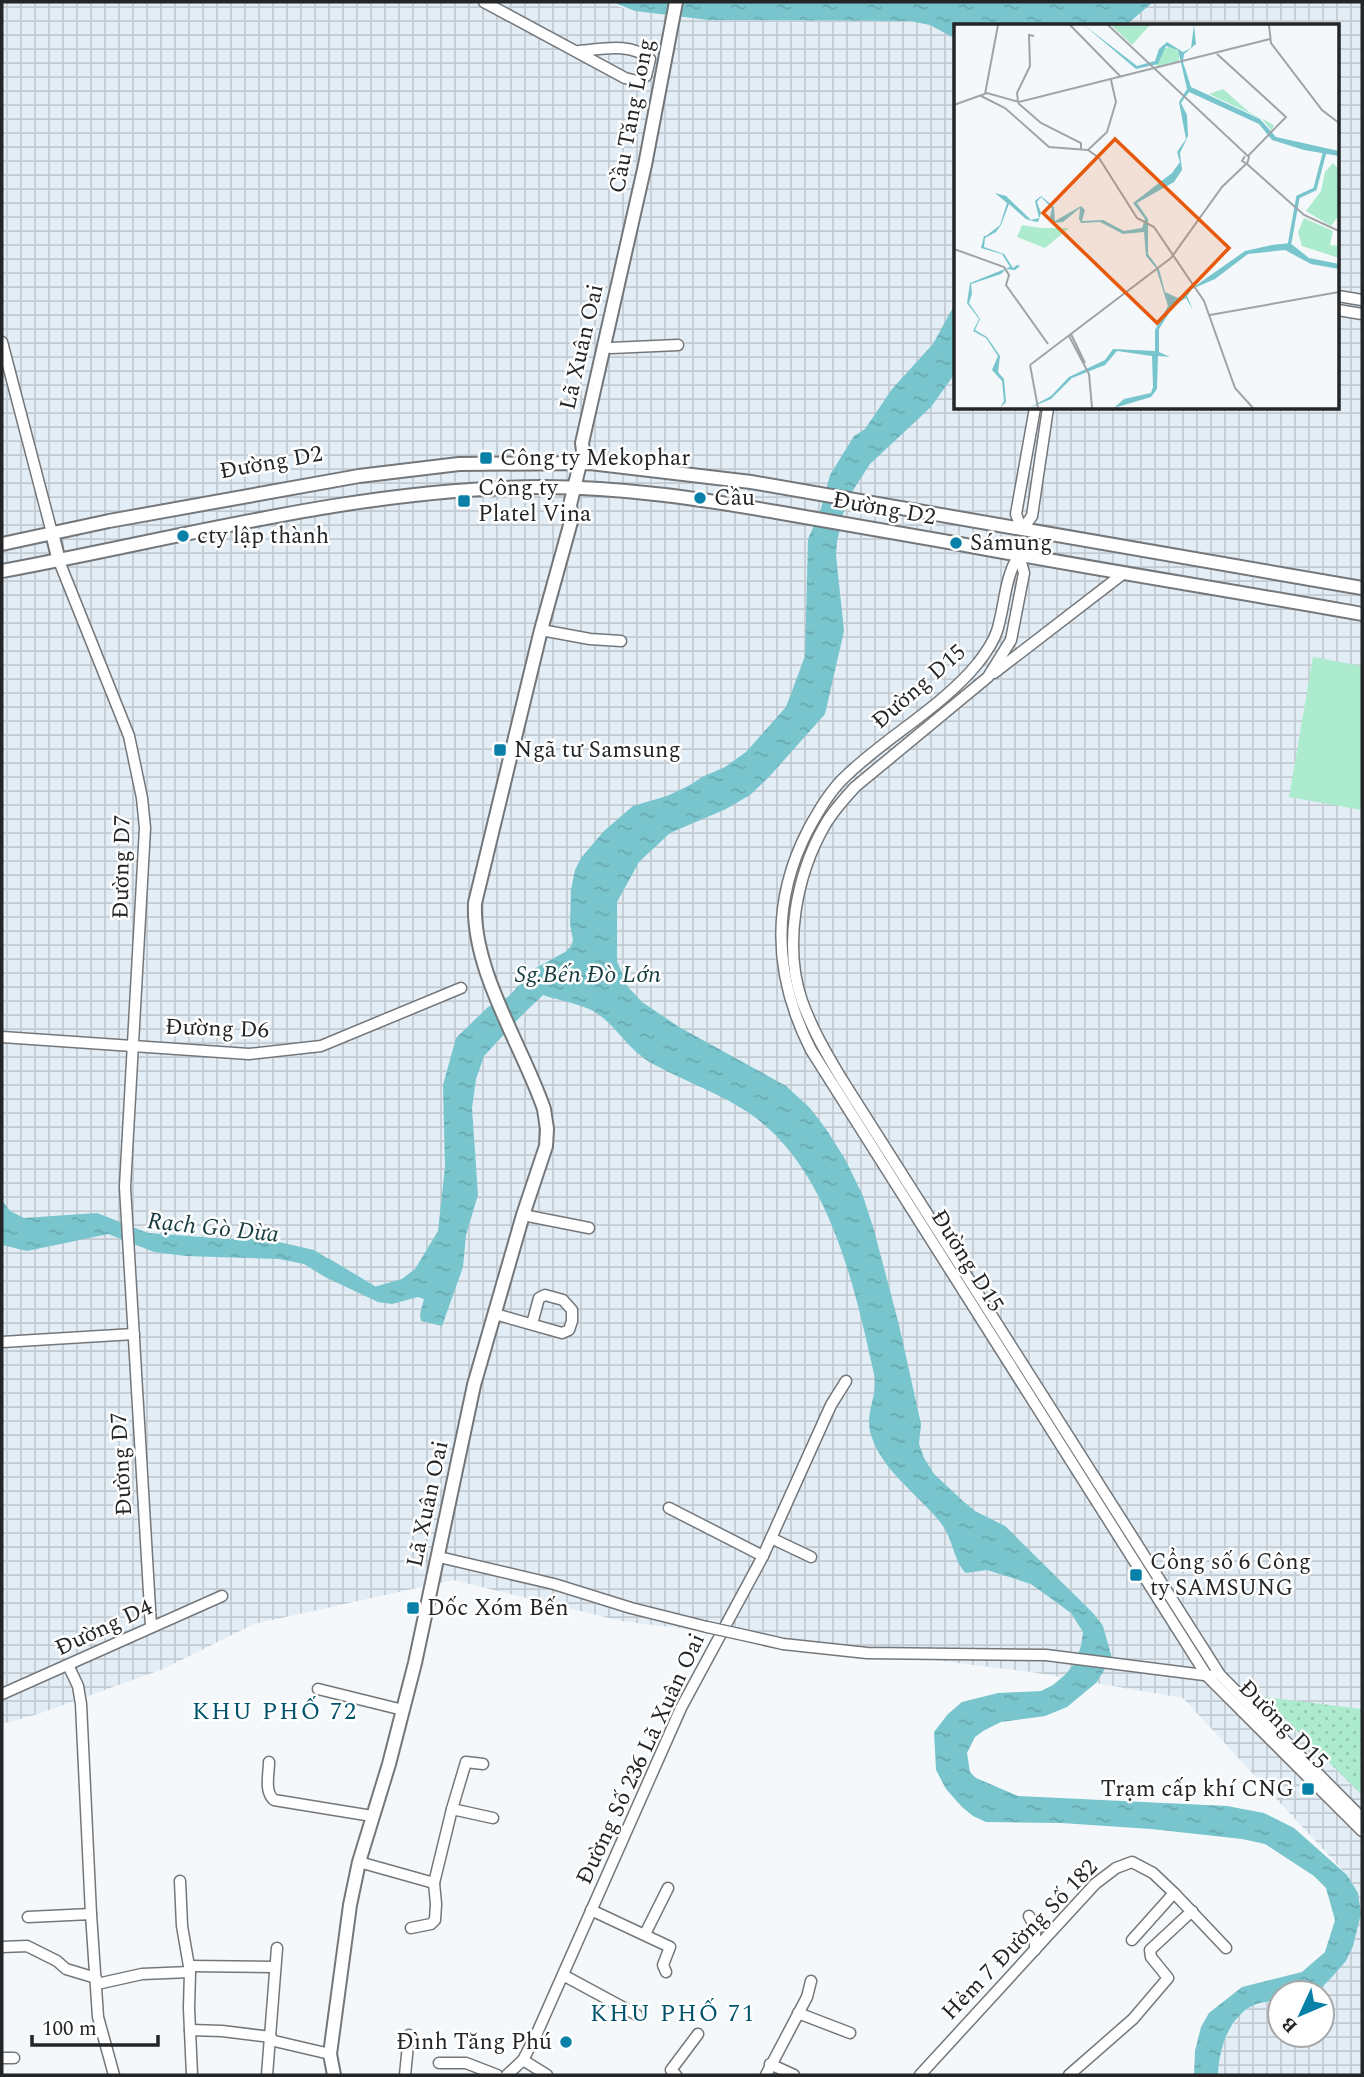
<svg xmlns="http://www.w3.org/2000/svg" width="1364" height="2077" viewBox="0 0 1364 2077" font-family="Spectral,serif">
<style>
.industrial{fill:url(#industrial-grid)}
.grass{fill:url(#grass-dots)}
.park{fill:#acebcd}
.water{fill:url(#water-ripples)}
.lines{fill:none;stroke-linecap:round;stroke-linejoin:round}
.stream{stroke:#78c5ce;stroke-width:2.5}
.minor-casing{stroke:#74777a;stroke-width:13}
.major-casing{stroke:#74777a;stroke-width:16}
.minor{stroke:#fff;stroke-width:10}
.major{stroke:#fff;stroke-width:12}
.minor-bridge-casing{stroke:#74777a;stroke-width:13;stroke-linecap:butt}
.minor-bridge{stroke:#fff;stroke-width:10}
.poi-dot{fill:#0880a7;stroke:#fff;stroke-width:2.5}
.labels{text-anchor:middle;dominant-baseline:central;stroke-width:5;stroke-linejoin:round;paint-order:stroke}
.street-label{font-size:23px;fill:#232526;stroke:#fff}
.poi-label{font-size:23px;fill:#232526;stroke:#fff;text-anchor:start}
.water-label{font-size:24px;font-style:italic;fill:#173c40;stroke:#fff}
.neighbourhood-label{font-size:24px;letter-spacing:2px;fill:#00526d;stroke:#fff}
.inset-river{fill:none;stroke:#78c5ce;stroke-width:3.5}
.inset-road{fill:none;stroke:#a0a4a6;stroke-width:2}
.view{fill:#e8590c;fill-opacity:0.15;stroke:#e8590c;stroke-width:3.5}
.inset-edge{fill:none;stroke:#232526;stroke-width:3.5}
</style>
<defs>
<pattern id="industrial-grid" width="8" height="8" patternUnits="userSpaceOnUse" patternTransform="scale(1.75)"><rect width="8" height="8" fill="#e2edf5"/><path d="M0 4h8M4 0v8" fill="none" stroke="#c2cbd2"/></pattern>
<pattern id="grass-dots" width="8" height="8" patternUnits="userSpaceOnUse" patternTransform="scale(1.75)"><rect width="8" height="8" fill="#acebcd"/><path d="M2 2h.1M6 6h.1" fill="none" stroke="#94c9b0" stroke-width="1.8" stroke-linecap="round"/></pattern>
<pattern id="water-ripples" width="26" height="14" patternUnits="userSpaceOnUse" patternTransform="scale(1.75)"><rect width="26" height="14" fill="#78c5ce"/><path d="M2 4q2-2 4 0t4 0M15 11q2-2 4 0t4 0" fill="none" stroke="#68a9b1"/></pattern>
</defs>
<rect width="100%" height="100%" fill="#f4f8fb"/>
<!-- industrial -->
<path class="industrial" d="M2,2h609l9,5 41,8 47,5 202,1 46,7v380h382v-382h-213l28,-24h209v2073h-144v-14l6,-20 15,-26 14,-10 27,-5v35h42v-42h-14l12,-5 26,-27 7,-15 8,-32 -3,-21 -11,-18 -164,-177 -152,-26 -410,-51 -168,-41 -199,44 -91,45 -125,45 -36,10z"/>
<!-- grass -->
<path class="grass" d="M1263,1697l99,12v86z"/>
<!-- park -->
<path class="park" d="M1313,657l49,9v144l-73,-13z"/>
<!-- water -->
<g class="water">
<path d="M612,2h541l-28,24h-169v13l-26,-14 -20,-4 -202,-1 -73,-9z"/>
<path d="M956,302v70l-25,35 -61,57 -24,37 -9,41 -1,13 8,76 -19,83 -56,63 -19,18 -24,14 -56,24 -31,29 -22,40v59l11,26 14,15 37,25 107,59 24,22 16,21 19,30 18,37 11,34 25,95 22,99 -2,20 5,14 10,16 30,28 11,9 30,15 88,87 10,13 9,32 -16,25 -29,24 -22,9 -44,6 -18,9 -8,6 -8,16 3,19 6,6 42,18 209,10 37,7 30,15 53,47 11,18 3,21 -8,32 -7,15 -15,17 -11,11 -12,4h-28v7c-9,2 -20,2 -28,6 -23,11 -34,46 -34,69h-24l1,-24 6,-24 8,-14 33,-26 60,-15 23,-20 10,-32 -9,-32 -12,-12 -49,-32 -23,-5 -91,-10 -90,-6 -75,-1 -13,-6 -11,-9 -16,-18 -10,-19 -2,-38 14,-18 14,-12 36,-9 43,-2 12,-6 13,-11 10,-13 5,-15 2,-14 -12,-19 -40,-29 -44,-14 -21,3c-12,-10 -13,-36 -26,-51 -22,-28 -58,-51 -69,-87 -7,-23 8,-40 3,-61 -19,-86 -44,-200 -118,-256 -29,-22 -70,-36 -103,-54 -25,-14 -34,-35 -55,-50 -14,-10 -38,-13 -55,-19l-21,20 -38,41 -8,23 -4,29 6,87 -12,40 -3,32 -21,59 -21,-5 -1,-7 4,-15 -6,-2 -26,7 -14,-2 -53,-25 -21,-13 -25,-5 -93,-3 -32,-4 -46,-18 -81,17 -25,-6v-45l8,11 14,7 73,-5 51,20 81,6h37l48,11 60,37 28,-8 13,-10 23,-38 7,-64 -2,-82 13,-47 32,-31 20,-10 26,-28 31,-17 6,-6 2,-6 -3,-16 1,-34 4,-20 6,-12 23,-27 29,-25 34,-10 23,-11 12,-8 23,-10 21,-15 40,-45 19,-51 3,-117 12,-27 10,-37 24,-39 11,-7 27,-40 41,-45z"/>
</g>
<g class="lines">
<!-- stream -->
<path class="stream" d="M324,1259l5,1 45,27"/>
<defs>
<g id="minor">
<path d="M484,2l141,76 12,3 9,-5 4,-17c-20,-17 -47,-10 -71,-8"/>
<path d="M1338,296l24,4"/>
<path d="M1338,310l24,4"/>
<path d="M2,342l50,191"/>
<path d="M611,348l67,-3"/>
<path d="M1022,530l10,-14 16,-108"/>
<path d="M1022,530l-6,-16 19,-106"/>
<path d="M1019,555c-15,23 -14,51 -22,76 -4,12 -12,23 -19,32 -35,43 -90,73 -130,111 -17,15 -29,36 -40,56 -38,74 -34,147 3,220l396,626 155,155"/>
<path d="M1019,555l5,18 -13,67 -23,37 -133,110c-11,12 -22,24 -30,38 -29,50 -42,121 -23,176 10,28 24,52 39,77l379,597 142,143"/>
<path d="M59,561l70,175 13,62 3,30 -20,359 26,439"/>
<path d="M541,630l49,9 31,2"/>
<path d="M994,673l130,-100"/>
<path d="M2,1037l247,17 72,-8 140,-58"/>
<path d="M523,1215l66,13"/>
<path d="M495,1314l67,19 7,-3 3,-9v-11l-9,-10 -18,-5 -6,3 -7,26"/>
<path d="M2,1342l132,-8"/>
<path d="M669,1508l94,48"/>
<path d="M771,1538l40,19"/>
<path d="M439,1557l115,27 77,24 76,19"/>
<path d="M739,1634l44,10 84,9 179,2 166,21"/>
<path d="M68,1665l10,21 3,18 10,210"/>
<path d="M318,1689l85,21"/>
<path d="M2,1694l220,-98"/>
<path d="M269,1762c0,13 -5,29 5,38l98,16"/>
<path d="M452,1809l14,-47 17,2"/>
<path d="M359,1862l75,21 18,-74 41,9"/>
<path d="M180,1881l2,45 8,46 -1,36 3,67"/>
<path d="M1174,1893l52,55"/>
<path d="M591,1910l79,37 -7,18 3,7"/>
<path d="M1029,1916l6,11v23"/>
<path d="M28,1917l63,-3 7,103 16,58"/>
<path d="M411,1928l20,-4 4,-4 1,-16 -2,-21"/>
<path d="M645,1934l23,-46"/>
<path d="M2,1947l25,-1 30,15 9,8 30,9"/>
<path d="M189,1966l86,1"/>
<path d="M563,1975l74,40"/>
<path d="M97,1984l45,-10 48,-2"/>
<path d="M798,2013l52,20"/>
<path d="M190,2030l32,1 49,6"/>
<path d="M270,2040l60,14"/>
<path d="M2,2058h12"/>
<path d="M523,2060l24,15"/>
<path d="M439,2063h27l31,12"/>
<path d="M770,2064l24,11"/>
<path d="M267,2075l10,-127"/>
<path d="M405,2075l4,-40"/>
<path d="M507,2075l16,-15 14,-27 144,-325 82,-152 68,-151 15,-24"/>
<path d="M676,2075l-5,-5 27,-36"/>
<path d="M766,2075l41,-78 4,-16"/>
<path d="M920,2075l175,-191 21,-16 16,-6 21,11 21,20 -42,47"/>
<path d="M1069,2075l64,-56 35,-41 -17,-21 -1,-7 42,-39"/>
</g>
<g id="major">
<path d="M52,533l7,28"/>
<path d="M2,544l107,-23 250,-45 100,-12 131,-1 161,19 611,106"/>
<path d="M2,571c179,-33 356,-83 540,-84 81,0 160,12 240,26 59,10 118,20 178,31 133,25 268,46 402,70"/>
<path d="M334,2075l-4,-21 20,-149 9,-43 30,-98 26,-101 59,-278 49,-170 23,-69 1,-17 -3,-20c-22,-64 -72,-138 -69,-206l66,-273 31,-112 -2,-13 13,-54 -1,-8 63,-278 31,-163"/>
</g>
</defs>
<!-- minor casing -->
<use href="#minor" class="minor-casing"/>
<!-- major casing -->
<use href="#major" class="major-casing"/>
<!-- minor -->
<use href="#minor" class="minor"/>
<!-- major -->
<use href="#major" class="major"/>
<defs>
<path id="minor-bridge" d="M707,1627l32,7"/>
</defs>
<!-- minor-bridge casing -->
<use href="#minor-bridge" class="minor-bridge-casing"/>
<!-- minor-bridge -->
<use href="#minor-bridge" class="minor-bridge"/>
</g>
<!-- markers -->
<g class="poi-dot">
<rect x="479" y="451" width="14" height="14" rx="3.5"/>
<circle cx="700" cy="498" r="7"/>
<rect x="457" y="494" width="14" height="14" rx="3.5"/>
<circle cx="183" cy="536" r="7"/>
<circle cx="956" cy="543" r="7"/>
<rect x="493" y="743" width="14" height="14" rx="3.5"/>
<rect x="1129" y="1568" width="14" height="14" rx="3.5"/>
<rect x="406" y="1601" width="14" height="14" rx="3.5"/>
<rect x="1301" y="1782" width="14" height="14" rx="3.5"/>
<circle cx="566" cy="2042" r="7"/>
</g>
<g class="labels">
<!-- street labels -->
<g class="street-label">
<text transform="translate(632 116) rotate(-79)">Cầu Tăng Long</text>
<text transform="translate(582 347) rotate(-77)">Lã Xuân Oai</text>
<text transform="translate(271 463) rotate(-10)">Đường D2</text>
<text transform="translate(884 509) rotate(10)">Đường D2</text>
<text transform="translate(919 687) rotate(-41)">Đường D15</text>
<text transform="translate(122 867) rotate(-89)">Đường D7</text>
<text transform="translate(217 1029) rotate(2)">Đường D6</text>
<text transform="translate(967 1261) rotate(58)">Đường D15</text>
<text transform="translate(122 1464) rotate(-93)">Đường D7</text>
<text transform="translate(428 1504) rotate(-78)">Lã Xuân Oai</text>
<text transform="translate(104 1628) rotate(-25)">Đường D4</text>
<text transform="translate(1283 1725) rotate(45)">Đường D15</text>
<text transform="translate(641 1759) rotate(-65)">Đường Số 236 Lã Xuân Oai</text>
<text transform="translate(1020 1940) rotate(-46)">Hẻm 7 Đường Số 182</text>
</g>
<!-- poi labels -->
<g class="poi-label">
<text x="500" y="458">Công ty Mekophar</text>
<text x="478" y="488">Công ty<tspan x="478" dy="26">Platel Vina</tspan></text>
<text x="714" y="498">Cầu</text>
<text x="197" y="536">cty lập thành</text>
<text x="970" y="543">Sámung</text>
<text x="514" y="750">Ngã tư Samsung</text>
<text x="1150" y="1562">Cổng số 6 Công<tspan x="1150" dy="26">ty SAMSUNG</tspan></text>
<text x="427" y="1608">Dốc Xóm Bến</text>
<text x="1294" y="1789" text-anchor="end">Trạm cấp khí CNG</text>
<text x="552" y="2042" text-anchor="end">Đình Tăng Phú</text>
</g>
<!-- water labels -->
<g class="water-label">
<text x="588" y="975">Sg.Bến Đò Lớn</text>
<text transform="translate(213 1228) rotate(6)">Rạch Gò Dừa</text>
</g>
<!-- neighbourhood labels -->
<g class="neighbourhood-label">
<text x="275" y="1712">KHU PHỐ 72</text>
<text x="673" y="2014">KHU PHỐ 71</text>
</g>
</g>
<!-- overview -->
<g transform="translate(954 24)">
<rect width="385" height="385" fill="#f4f8fb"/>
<path d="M157,1h39l-18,20zM269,65l26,23 25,13 -2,6 -10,-12 -53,-25zM379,139l6,6v46l-8,11 -25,-15 15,-20 4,-19zM350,194l29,13 -3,14 9,1v12l-37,-12 -4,-14zM68,201l19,3h28l-24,20 -28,-11z" fill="#acebcd"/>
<path d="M219,22l6,6v9l-23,6 6,-18z" fill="#acebcd"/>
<path d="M130,1l53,41 18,-5 4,-12 8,-7 16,10 8,-4 3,-23 2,19 -12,10 -1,8 8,25 69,32 16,18 63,14v5l-35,-6 -32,-10 -13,-16 -70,-32 -8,11 6,12 1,21 -8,17 2,17 -8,12 -37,21 11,16v35l11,15 6,23 13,6 67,-47 27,-6 18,-2 19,15 30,6v5l-28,-5 -26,-14 -37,4 -33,25 -23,10 -5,7 6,14 -7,-12 -12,7 -15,24v23l11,5 -12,-1 -1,33 -6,8 -37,11 10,-9 27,-6 2,-6 -1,-31 -35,-5 -12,14 -33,13 -21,21 -22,9 22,-12 18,-19 36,-17 8,-11 42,2v-21l13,-24 -12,-38 -10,-12 -2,-24 -21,2 -23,-12 -19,1 -2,-4 1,-11 -17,14 -10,1 -3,-6 2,-9 -11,-11 -4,5 4,11 -3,9 -6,-1 -6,-2 -17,-15 -8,21 -5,7 -11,6 -1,9 20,7 9,14 4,-3 3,1 -5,4 -9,-1 -5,5 -30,10 1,10 -3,9 11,16 -5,11 12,7 13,19 -2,16 6,7 2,23 -6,6 4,-7 -2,-20 -10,-11 6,-14 -12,-18 -13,-7 6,-12 -12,-16 3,-20 40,-16 -8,-13 -21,-6 3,-12 -9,-1 11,1 14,-11 7,-22 -12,-10 11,3 25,24 8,-2 -4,-17 6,-5 13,11 1,14 26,-15 4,4 -3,11 21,-1 21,11 18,-3 3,-9 -12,-16 39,-30 8,-11 -3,-10 9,-13 -7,-37 8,-13 -9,-39 -12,-4 -8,18 -22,5z" fill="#78c5ce"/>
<path class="inset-river" d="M335,223l9,-50 17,-8 10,-38"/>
<path class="inset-road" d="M116,1l50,51M154,1l141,132 -2,7 -5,-3 3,-5M315,1l2,18 51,67 17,13M263,30l69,63 -38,39M31,70l13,-69M27,72l24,12 44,39 39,3 11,8 38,60 17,9 50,74 31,87 18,20M64,78l-1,-9 13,-27 -1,-31 5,1M64,79l23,20 40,20v6M0,81l33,-12 32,9 251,-63M134,126l19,-18 9,-30 -5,-22M293,140l57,51 35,16M0,225l50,18 5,8 -3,10 42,59M256,291l129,-23M117,310l14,29M115,312l20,38 3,34M76,341l141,-107 51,-71 24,-23M76,341l8,43"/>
<path class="view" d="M161,115l114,109 -72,75 -114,-110z"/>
<rect width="385" height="385" class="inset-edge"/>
</g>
<!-- border -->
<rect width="1364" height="2077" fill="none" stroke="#232526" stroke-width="7"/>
<!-- north arrow -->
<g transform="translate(1301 2014) rotate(226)"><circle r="33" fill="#ffffff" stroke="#a7a8a8" stroke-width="2"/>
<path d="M0-5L12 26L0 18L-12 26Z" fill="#0880a7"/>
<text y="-10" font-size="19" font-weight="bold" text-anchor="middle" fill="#232526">B</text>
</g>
<!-- scale -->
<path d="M32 2035v10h126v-10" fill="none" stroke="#232526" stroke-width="3.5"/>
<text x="42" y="2035" font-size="21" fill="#232526" stroke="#ffffff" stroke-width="5" paint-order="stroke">100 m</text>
</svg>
